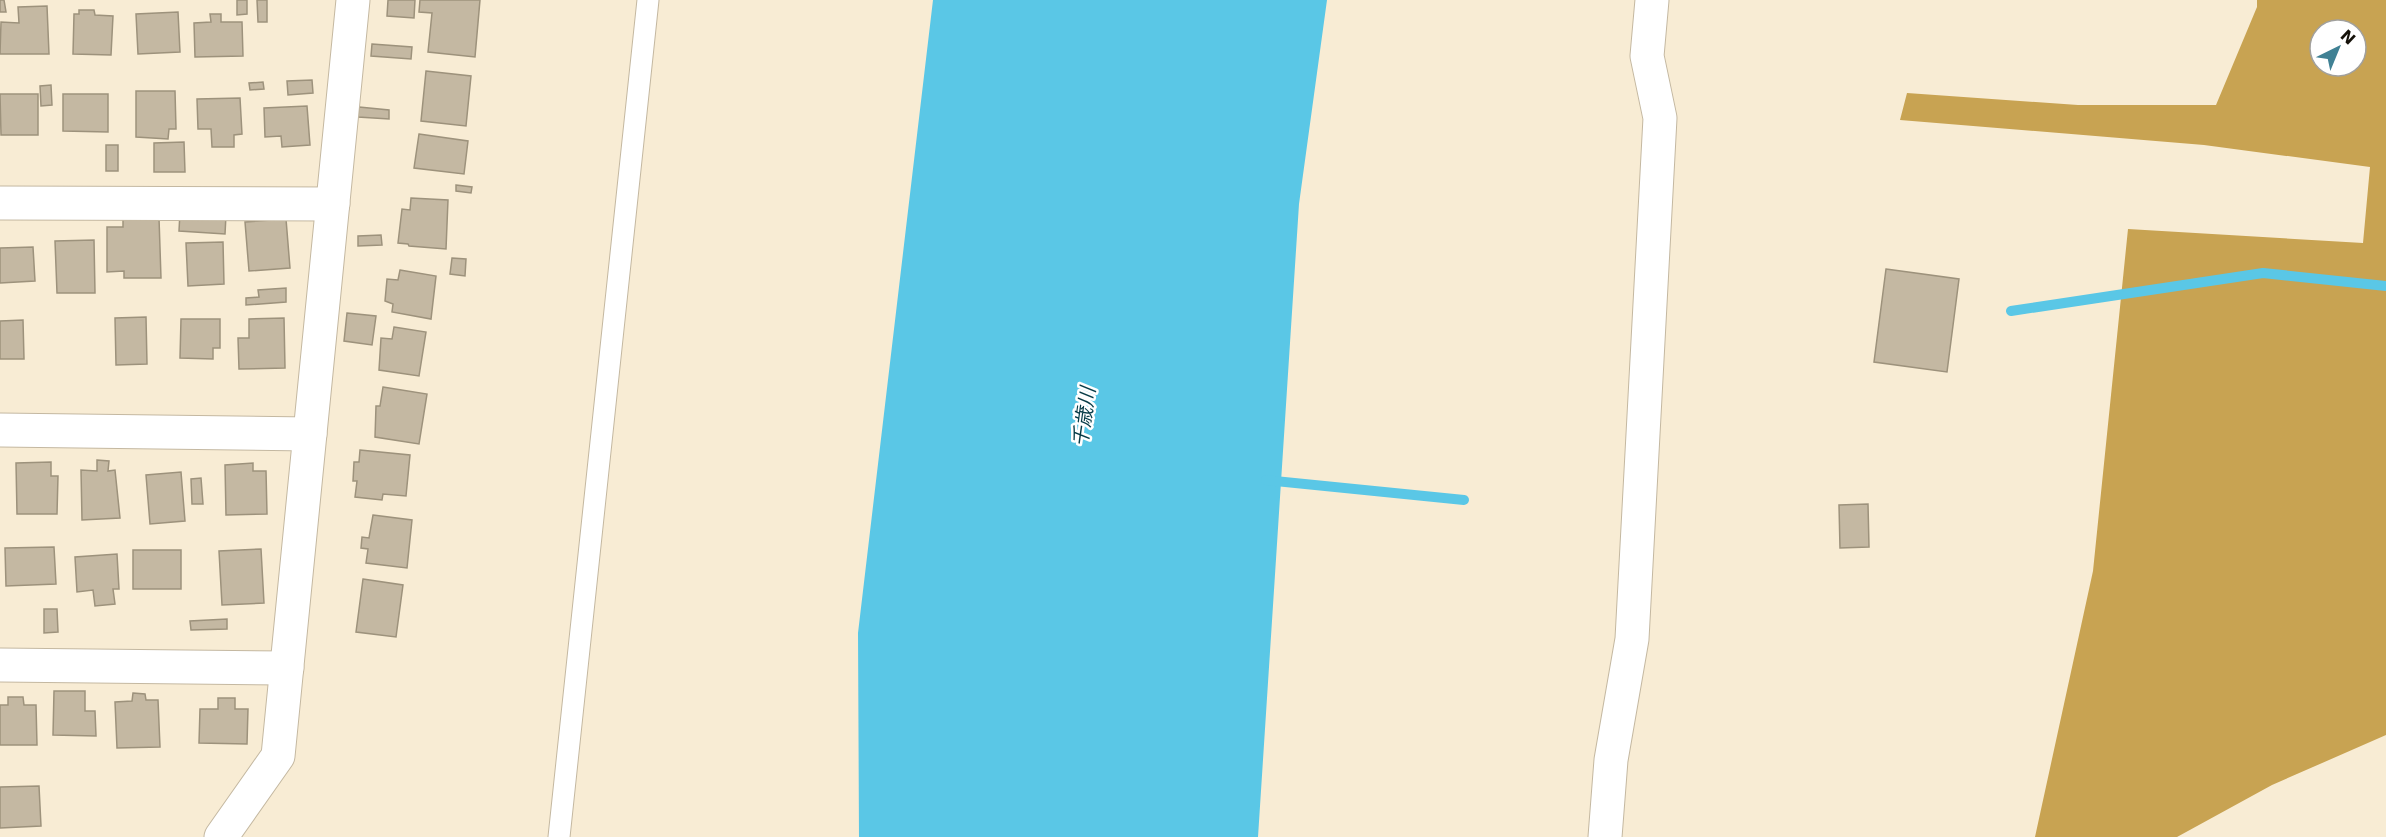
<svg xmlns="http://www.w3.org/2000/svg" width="2386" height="837" viewBox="0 0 2386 837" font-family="'DejaVu Sans','Noto Sans JP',sans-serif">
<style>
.forest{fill:#c8a352;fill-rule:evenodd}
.water{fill:#5ac7e6}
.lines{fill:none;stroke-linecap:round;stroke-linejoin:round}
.stream{stroke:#5ac7e6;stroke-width:10}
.building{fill:#c4b8a2;stroke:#9d927c;stroke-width:1.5}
.service-casing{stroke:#c4b8a1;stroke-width:23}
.minor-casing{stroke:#c4b8a1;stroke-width:35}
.service{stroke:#fff;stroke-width:21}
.minor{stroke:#fff;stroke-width:33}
.labels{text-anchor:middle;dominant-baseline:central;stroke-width:5;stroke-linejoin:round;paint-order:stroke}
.water-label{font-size:20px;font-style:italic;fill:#063b47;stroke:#fff}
</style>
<rect width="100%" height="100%" fill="#f8ecd4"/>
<!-- forest -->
<path class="forest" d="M2257,0h129v735l-114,50 -95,52h-142l58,-266 35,-342 235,14 7,-76 -166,-22 -304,-25 7,-27 171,12h138l41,-98zM2320,30h36v36h-36z"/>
<!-- water -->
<path class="water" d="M933,0h394l-28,204 -41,633h-399l-1,-204z"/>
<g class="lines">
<!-- stream -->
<g class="stream">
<path d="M2011,311l252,-38 123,13"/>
<path d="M1266,480l198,20"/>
</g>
</g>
<!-- building -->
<g class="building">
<path d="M0,0h4l2,12h-6z"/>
<path d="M237,0h10v14l-10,1z"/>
<path d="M257,0h10v22h-9z"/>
<path d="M388,0h27l-1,18 -27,-2z"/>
<path d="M420,0h60l-5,57 -47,-5 4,-39 -13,-1z"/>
<path d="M47,6l2,48h-49l1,-32 18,1 -1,-16z"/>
<path d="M79,10h15l1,5 18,1 -2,39 -38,-1 1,-40h5z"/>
<path d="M178,12l2,40 -42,2 -2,-40z"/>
<path d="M210,14h11v8h21l1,34 -48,1 -1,-34 17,-1z"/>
<path d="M372,44l40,3 -1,12 -40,-3z"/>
<path d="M426,71l45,5 -5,50 -45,-5z"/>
<path d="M312,80l1,13 -25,2 -1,-14z"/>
<path d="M263,82l1,7 -14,1 -1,-7z"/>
<path d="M51,85l1,20 -11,1 -1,-20z"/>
<path d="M136,91h39l1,38h-7l-1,10 -32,-2z"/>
<path d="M0,94h38v41h-37z"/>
<path d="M63,94h45v38l-45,-1z"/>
<path d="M240,98l2,36 -8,1v12h-22l-1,-18h-13l-1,-30z"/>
<path d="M307,106l3,39 -28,2 -1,-11 -16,1 -1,-29z"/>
<path d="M359,107l30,3v9l-31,-2z"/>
<path d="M419,134l49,7 -4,33 -50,-6z"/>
<path d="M184,142l1,30h-31v-29z"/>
<rect x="106" y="145" width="12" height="26"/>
<path d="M456,185l16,2 -1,6 -15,-2z"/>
<path d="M411,198l37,2 -2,49 -37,-3 -1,-2 -10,-1 4,-34 8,1z"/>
<path d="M180,212l46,3 -1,19 -46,-3z"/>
<path d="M159,218l2,60h-37v-7l-17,1v-45h16v-8z"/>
<path d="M286,219l4,49 -41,3 -4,-49z"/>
<path d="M381,235l1,10 -24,1v-10z"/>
<path d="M94,240l1,53h-38l-2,-52z"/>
<path d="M223,242l1,42 -36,2 -2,-43z"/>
<path d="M33,247l2,34 -35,2v-35z"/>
<path d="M452,258l14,1 -1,17 -15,-2z"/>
<path d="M1886,269l73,10 -12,93 -73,-10z"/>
<path d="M400,270l36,6 -5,43 -39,-7 1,-8 -8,-3 2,-22 11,1z"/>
<path d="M286,288v14l-40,3v-7l13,-1 -1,-7z"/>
<path d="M347,313l29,3 -4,29 -28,-4z"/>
<path d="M146,317l1,47 -31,1 -1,-47z"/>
<path d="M284,318l1,50 -46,1 -1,-31h11v-19z"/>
<path d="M181,319h39v29h-7v11l-33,-1z"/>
<path d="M23,320l1,39h-24v-38z"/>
<path d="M394,327l32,5 -7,44 -40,-6 2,-32 11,1z"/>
<path d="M383,387l44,7 -8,50 -44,-7 1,-31h4z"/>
<path d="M360,450l50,5 -4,41 -23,-2 -1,6 -27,-3 2,-16h-4l1,-19h5z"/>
<path d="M97,460l12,1 -1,10 7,-1 5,48 -38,2 -1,-50 16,1z"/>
<path d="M51,462v14h7l-1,38h-40l-1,-51z"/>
<path d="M253,463v8h13l1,43 -41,1 -1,-50z"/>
<path d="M181,472l4,49 -35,3 -4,-49z"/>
<path d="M201,478l2,26h-11l-1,-25z"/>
<path d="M1868,504l1,43 -29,1 -1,-43z"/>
<path d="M373,515l39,5 -5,48 -41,-5 2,-14 -7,-1 1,-11 7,1z"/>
<path d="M54,547l2,37 -50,2 -1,-38z"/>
<path d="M261,549l3,54 -42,2 -3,-54z"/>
<rect x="133" y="550" width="48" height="39"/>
<path d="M117,554l2,35h-6l2,15 -20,2 -2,-16 -16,2 -2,-35z"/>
<path d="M363,579l40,6 -7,52 -40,-5z"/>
<path d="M44,609h13l1,23 -14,1z"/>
<path d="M227,619v10l-36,1 -1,-9z"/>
<path d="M54,691h31v20h10l1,25 -43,-1z"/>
<path d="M133,693l12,1 1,6h12l2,47 -43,1 -2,-46 17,-1z"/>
<path d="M8,697h15l1,8h12l1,40h-37v-40h8z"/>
<path d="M218,698h17v11h13l-1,35 -48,-1 1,-34h18z"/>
<path d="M39,786l2,40 -41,2v-41z"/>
</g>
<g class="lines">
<defs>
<path id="service" d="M559,837l89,-837"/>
<g id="minor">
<path d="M0,203l333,1"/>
<path d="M0,430l310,4"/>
<path d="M0,665l287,3"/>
<path d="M221,837l57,-81 75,-756"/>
<path d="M1605,837l6,-77 21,-121 28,-521 -13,-62 5,-56"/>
</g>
</defs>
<!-- service casing -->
<use href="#service" class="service-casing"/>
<!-- minor casing -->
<use href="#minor" class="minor-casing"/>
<!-- service -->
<use href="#service" class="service"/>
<!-- minor -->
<use href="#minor" class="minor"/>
</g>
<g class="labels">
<!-- water labels -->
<g class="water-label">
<text transform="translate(1084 417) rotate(-82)">千歳川</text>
</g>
</g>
<!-- north arrow -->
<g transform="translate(2338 48) rotate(43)"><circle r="28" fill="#ffffff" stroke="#a1a09d" stroke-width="1.5"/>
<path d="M0-4.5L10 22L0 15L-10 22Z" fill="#408194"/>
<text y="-9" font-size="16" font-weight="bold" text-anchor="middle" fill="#151109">N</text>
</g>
</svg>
